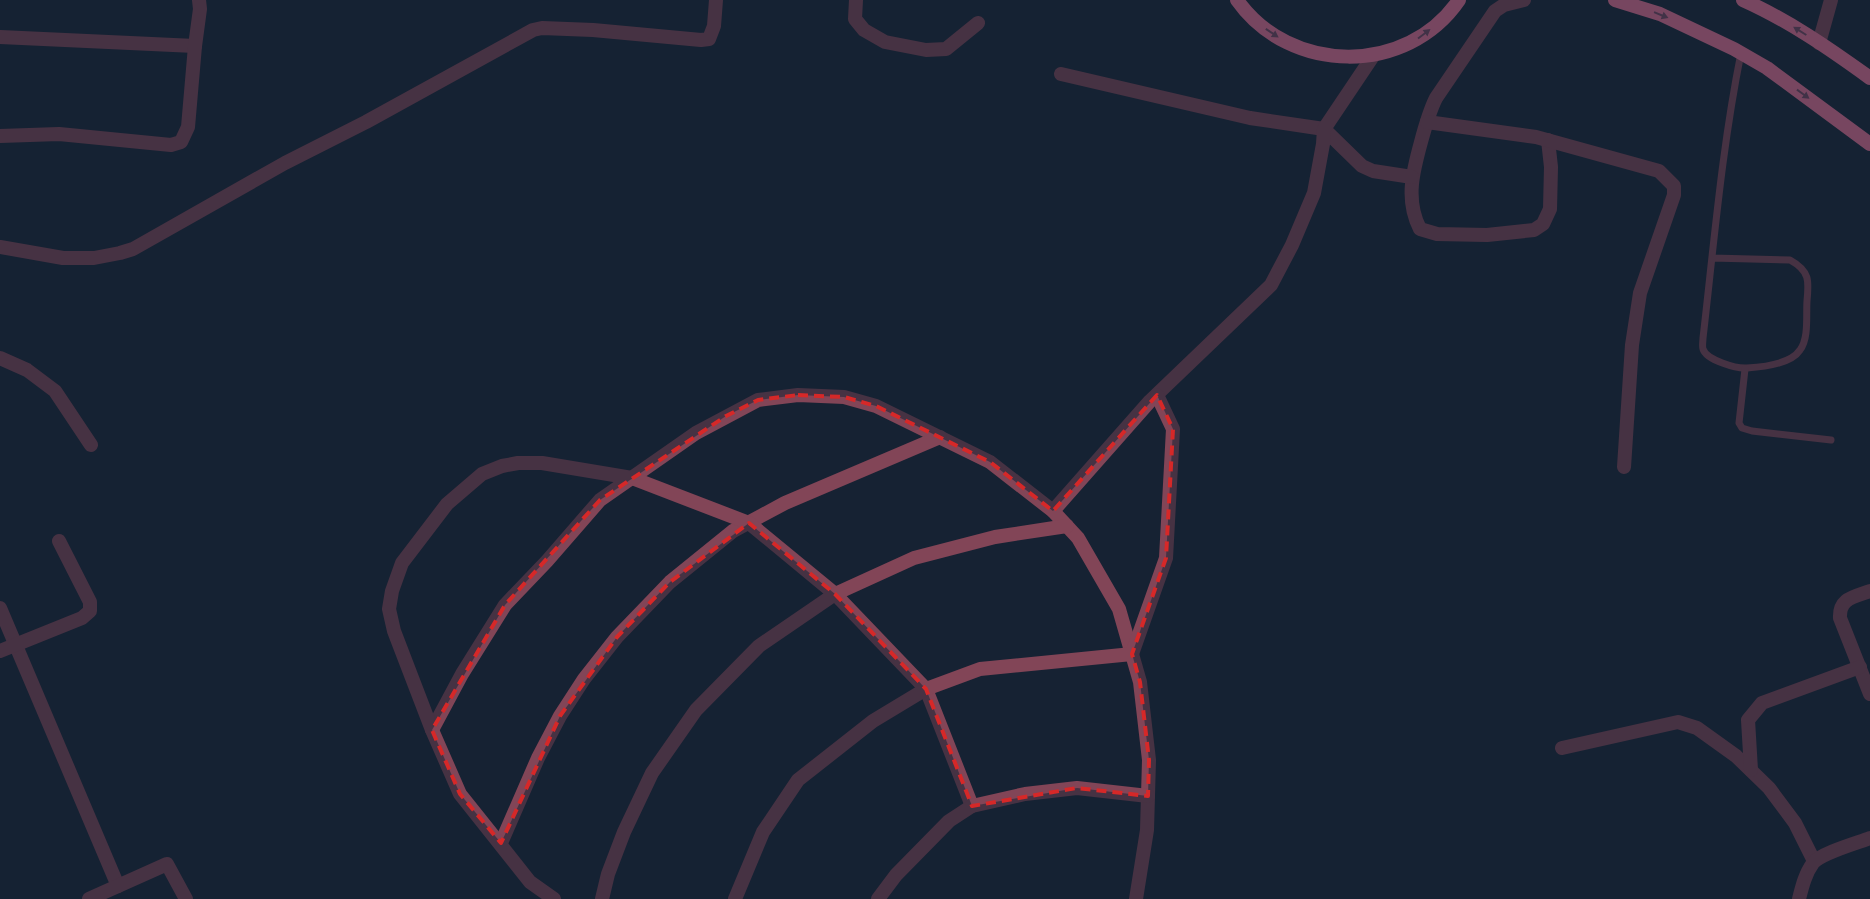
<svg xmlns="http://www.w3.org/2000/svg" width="1870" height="899" viewBox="0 0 1870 899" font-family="'Alegreya Sans',sans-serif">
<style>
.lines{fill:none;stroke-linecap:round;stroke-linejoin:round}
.service{stroke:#824557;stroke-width:7}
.minor{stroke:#824557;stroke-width:14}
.trunk{stroke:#ed7298;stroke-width:14}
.oneway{fill:#774660}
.marked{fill:none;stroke:#d62828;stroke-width:4;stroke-dasharray:10 6;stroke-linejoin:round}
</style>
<rect width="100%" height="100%" fill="#162233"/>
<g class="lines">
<!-- service -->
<g class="service">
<path d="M1712,258l78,2c20,11 19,21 17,41 -1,15 2,37 -7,49 -9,14 -37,17 -53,18 -10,1 -41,-8 -44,-19 -1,-3 0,-8 0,-11 11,-95 19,-191 38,-285"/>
<path d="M1745,369l-6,54 3,5 10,3 79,9"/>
</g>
<!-- minor -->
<g class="minor">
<path d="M856,0l-1,19 9,11 21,12 41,8 20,-1 32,-26"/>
<path d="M1524,0l-20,5 -9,6 -59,87c-7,14 -11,29 -15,44 -8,29 -16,58 -1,87l17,5 50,1 47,-5 9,-6 7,-15 1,-42 -3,-27"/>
<path d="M0,37l195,9"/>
<path d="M1819,43l12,-43"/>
<path d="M1061,74l189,44 74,11 38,37 11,5 39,6"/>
<path d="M1427,122l109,15 123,34 15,15v9l-34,98 -8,52 -8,122"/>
<path d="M0,136l59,-2 112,11 10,-3 7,-15 7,-81 5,-37 -1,-9"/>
<path d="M0,247l63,11h31l26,-5 13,-4 152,-86 81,-41 167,-92 9,-2 51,2 108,10 8,-1 5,-13 2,-26"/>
<path d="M0,358l27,12 28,21 36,54"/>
<path d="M1053,511l97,-110 121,-116 21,-40 22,-52 9,-49 1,-15 49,-73"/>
<path d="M1870,591c-16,6 -31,7 -30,27l30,76"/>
<path d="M0,608l118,278"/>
<path d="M0,651l82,-33 8,-7v-9l-31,-61"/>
<path d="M432,730l30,-56 43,-69 42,-44 53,-61 96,-67 62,-33 40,-5 46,2 32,9 114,56 63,49 25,27 41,71 21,73 9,78 -2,70 -11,69"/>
<path d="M1562,748l116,-26 19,6 39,28 33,32 26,35 19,38"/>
<path d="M1751,770l-3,-50 14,-17 98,-36"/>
<path d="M501,843l37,-85 22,-42 24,-37 33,-42 53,-55 63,-51 52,-28 155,-66"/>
<path d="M89,899l78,-35 19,35"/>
<path d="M554,899l-24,-17 -70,-88 -28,-64 -38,-99 -5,-22 3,-18 10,-28 45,-59 35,-30 20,-8 16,-3h24l90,15 117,45 86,71 91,95 46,117"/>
<path d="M602,899l6,-25 16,-42 28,-59 44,-63 63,-64 76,-52 79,-36 81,-21 72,-11"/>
<path d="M735,899l28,-67 35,-52 75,-59 53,-32 54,-20 152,-15 34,-96 7,-129 -16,-34"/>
<path d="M878,899l18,-24 53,-54 23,-15 53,-12 52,-6 71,8"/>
<path d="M1799,899c3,-12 6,-25 14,-36 8,-10 44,-20 57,-25"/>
</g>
<!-- trunk -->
<g class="trunk">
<path d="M1237,0c53,75 170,76 222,0"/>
<path d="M1615,0l45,14 74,35 33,19 103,76"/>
<path d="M1743,0c45,20 87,49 127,78"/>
</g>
</g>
<!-- one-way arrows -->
<defs><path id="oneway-solid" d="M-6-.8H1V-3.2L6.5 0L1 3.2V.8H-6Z" transform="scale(1.25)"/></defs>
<g class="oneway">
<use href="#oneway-solid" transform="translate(1661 15) rotate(22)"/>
<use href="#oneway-solid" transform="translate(1800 31) rotate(-148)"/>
<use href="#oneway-solid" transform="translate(1272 33) rotate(34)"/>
<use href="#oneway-solid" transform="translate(1424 34) rotate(-37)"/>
<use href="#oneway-solid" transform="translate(1803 94) rotate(36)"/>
</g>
<!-- marked area -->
<path d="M0 0H1870V899H0ZM798,395l46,2 32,9 114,56 63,49 104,-116 16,34 -7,129 -34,96 8,28 9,78 -1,36 -71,-8 -105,18 -46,-117 -91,-95 -86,-71 -79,59 -53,55 -57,79 -59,127 -41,-49 -28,-64 73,-125 95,-105 126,-84 32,-16z" fill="#162233" fill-opacity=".55" fill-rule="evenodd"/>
<path class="marked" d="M798,395l46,2 32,9 114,56 63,49 104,-116 16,34 -7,129 -34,96 8,28 9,78 -1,36 -71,-8 -105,18 -46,-117 -91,-95 -86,-71 -79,59 -53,55 -57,79 -59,127 -41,-49 -28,-64 73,-125 95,-105 126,-84 32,-16z"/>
</svg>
